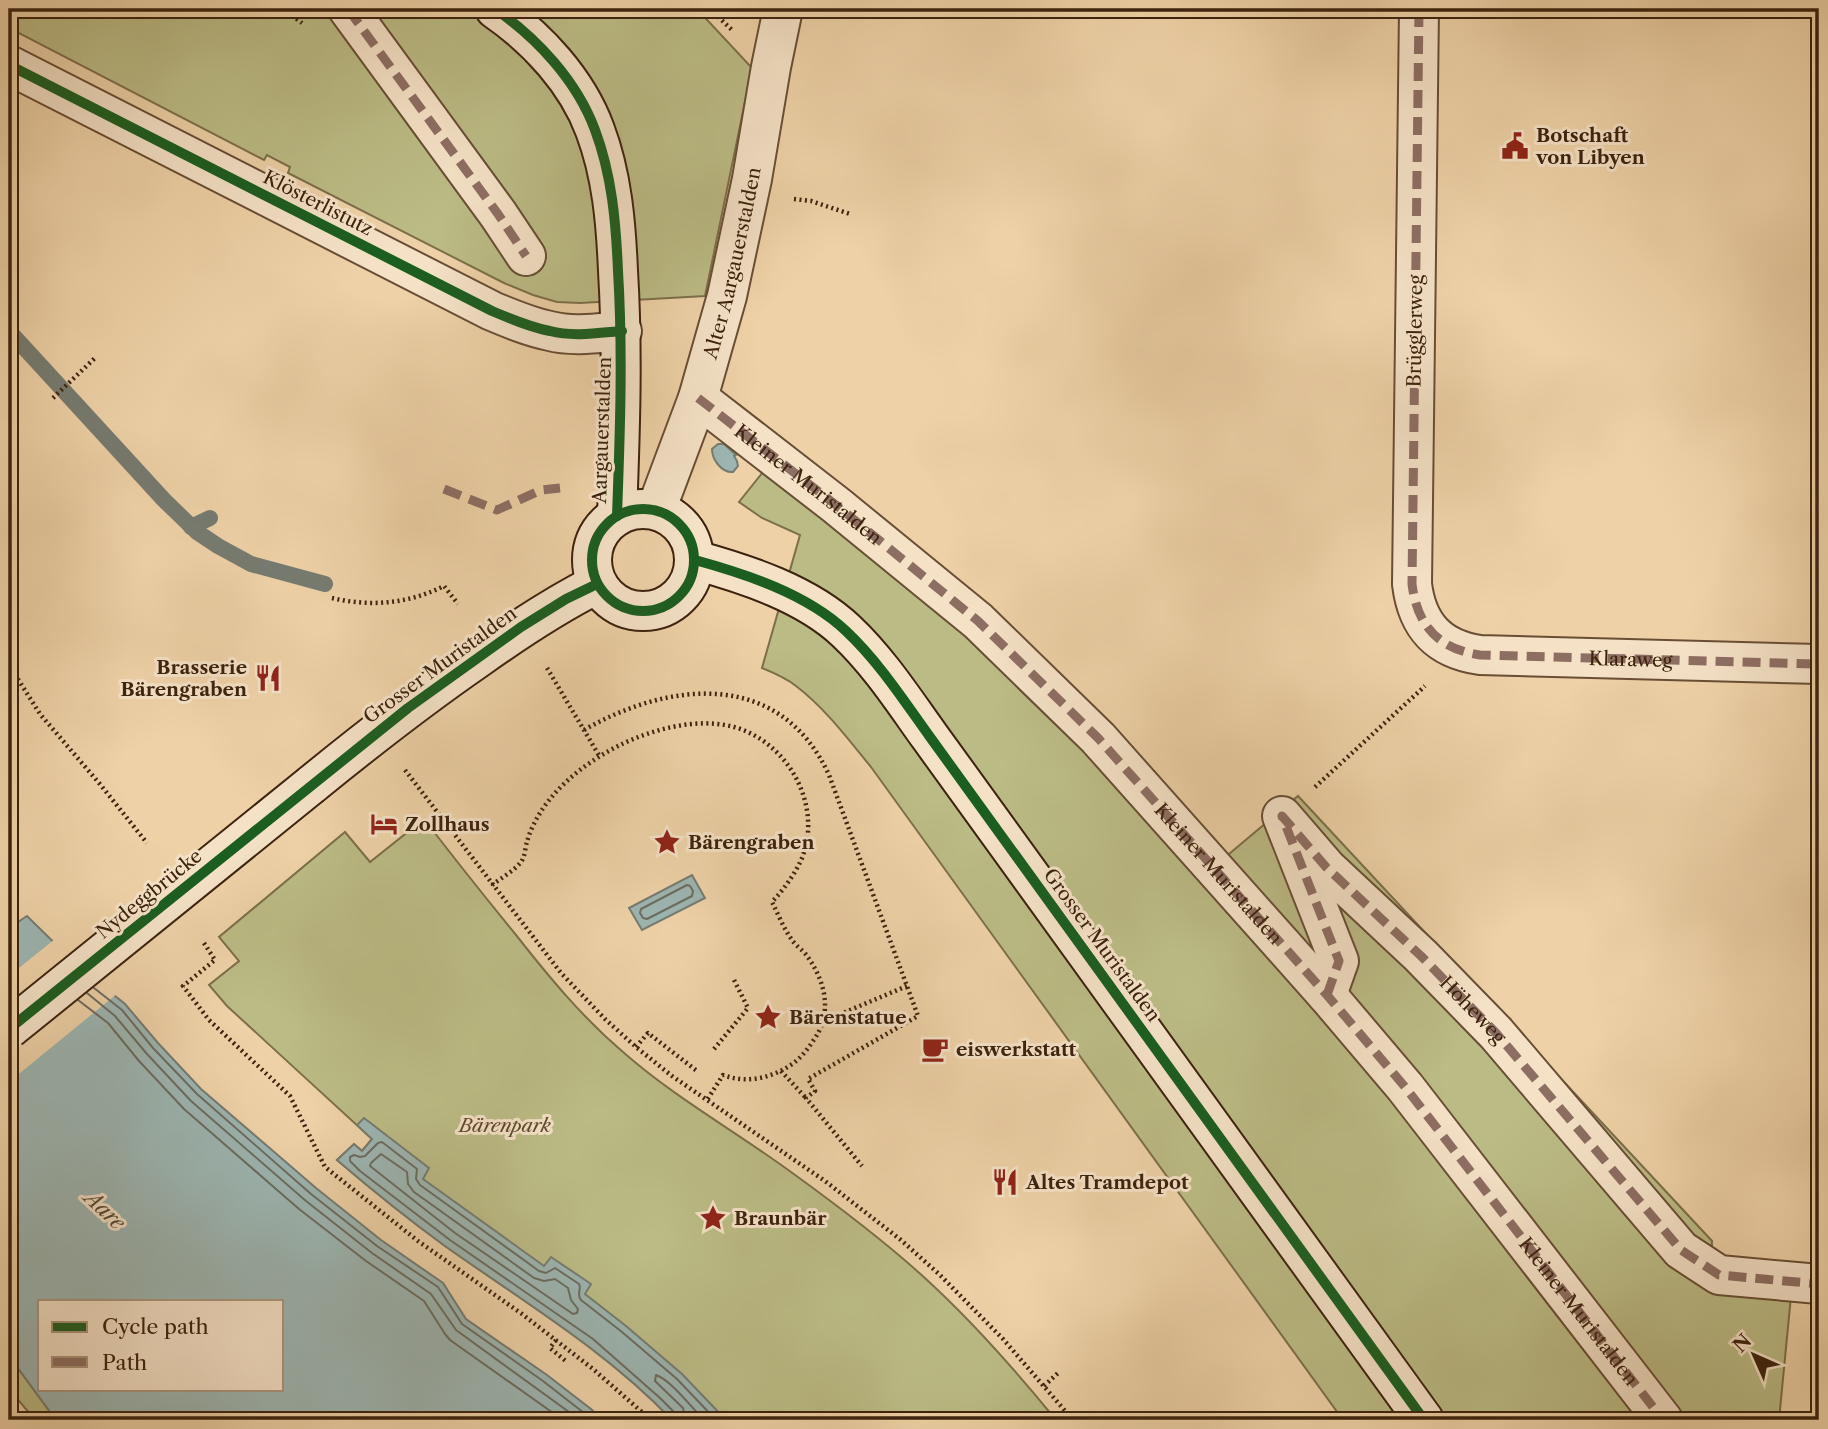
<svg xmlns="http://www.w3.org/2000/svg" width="1828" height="1429" viewBox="0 0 1828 1429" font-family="'Libre Caslon Text',serif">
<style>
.green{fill:#bbbb85;stroke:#7c6f4a;stroke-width:2}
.water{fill:#9cb5b1;stroke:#767b70;stroke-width:2;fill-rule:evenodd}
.pier{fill:#eed1a7}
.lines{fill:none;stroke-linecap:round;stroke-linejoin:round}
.shore{stroke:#6c6c60;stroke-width:2}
.stream{stroke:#767b70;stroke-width:16}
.street-casing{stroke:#684e34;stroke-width:42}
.secondary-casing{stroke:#3c230e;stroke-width:42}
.path{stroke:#3c230e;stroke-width:4.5;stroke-dasharray:2 3.5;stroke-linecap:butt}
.street{stroke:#f4e1c6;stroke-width:38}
.secondary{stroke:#f4e1c6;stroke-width:38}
.secondary-bridge-casing{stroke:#3c230e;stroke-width:42;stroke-linecap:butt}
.secondary-bridge{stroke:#f4e1c6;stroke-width:38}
.quiet{stroke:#8d6e63;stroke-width:9;stroke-dasharray:18 9;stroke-linecap:butt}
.cycleway-casing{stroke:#f4e1c6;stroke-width:15}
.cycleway{stroke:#1b5e20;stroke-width:10}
.labels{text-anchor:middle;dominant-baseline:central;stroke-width:6;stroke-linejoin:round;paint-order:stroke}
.poi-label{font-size:19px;font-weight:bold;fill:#3c230e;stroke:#f4e1c6;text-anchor:start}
.street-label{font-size:19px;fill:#3c230e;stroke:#f4e1c6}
.park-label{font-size:19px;font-style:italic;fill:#5c492c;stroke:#f4e1c6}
.water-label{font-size:21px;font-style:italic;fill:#544837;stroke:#f4e1c6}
</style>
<rect width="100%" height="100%" fill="#eed1a7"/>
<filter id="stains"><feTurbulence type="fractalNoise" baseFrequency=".00286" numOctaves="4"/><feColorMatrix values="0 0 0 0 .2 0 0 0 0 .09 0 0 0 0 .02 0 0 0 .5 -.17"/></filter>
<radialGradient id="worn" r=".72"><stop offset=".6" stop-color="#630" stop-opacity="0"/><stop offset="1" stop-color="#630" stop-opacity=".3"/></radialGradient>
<!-- green -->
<g class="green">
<path d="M9,9h688l55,59 -47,228 -125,7 -23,-1 -24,-7 -29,-12 -216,-110 2,-6 -23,-12 -3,5 -255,-132z"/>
<path d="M763,472l70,36 377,362 88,-74 414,445 -1,47 80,8 -12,124h-436l-472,-653c-23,-28 -46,-59 -75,-81 -10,-8 -22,-13 -34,-18l38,-133 -38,-17 -23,-16z"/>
<path d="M424,819c30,39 61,78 92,116 33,42 66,82 107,117 51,45 112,79 168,120 47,34 94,69 136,108 47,43 89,91 129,140h-384c-67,-71 -148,-118 -227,-174 -37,-27 -73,-56 -108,-86l17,-16 8,7 10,-12 -145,-133 -18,-21 30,-24 -20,-24 126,-105 25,30z"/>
<path d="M9,1356l47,64h-21l-26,-31z"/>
</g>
<!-- water -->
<g class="water">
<path d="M718,444h6l12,11 -2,1 3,5 1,5 -5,6c-11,1 -21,-12 -21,-23z"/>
<path d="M692,875l13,23 -63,32 -13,-22z"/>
<path d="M9,911l9,11 9,-6 52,51 46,37 33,39 43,46 115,99 65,52 62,43 23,36 81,56 44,34 12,11h-547l-47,-64zM40,1301h242v88h-242z"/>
<path d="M364,1118l65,50 -6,11 121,87 7,-9 40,27 -6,10 41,32 56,48 44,46h-54c-67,-70 -148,-118 -227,-174 -37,-27 -73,-56 -108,-86l17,-16 8,7 10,-12 -15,-14z"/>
</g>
<!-- pier -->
<path class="pier" d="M55,939l26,26 37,28 -109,89v-106z"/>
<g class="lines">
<!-- shore -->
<g class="shore">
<path d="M687,885l3,1 3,5 -1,5 -45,23 -4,-1 -3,-5 1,-4z"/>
<path d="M94,988l28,22 31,38 44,46 114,100 66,52 61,41 24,37 81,57 50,39"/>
<path d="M87,993l28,23 32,38 44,47 115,100 66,52 59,41 25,36 124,90"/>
<path d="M78,1000l30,23 31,38 45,48 115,100 67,52 58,40 21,33 5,6 113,80"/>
<path d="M381,1154l26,18 1,12 6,8 120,86 10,3 11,-2 13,9 3,12 7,9 -1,4 -4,1 -118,-81 -85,-67 1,-3z"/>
<path d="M677,1420l-2,-7 -15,-15 -67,-59 -143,-99 -90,-69 -10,-10v-4l4,-2 6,2 5,-1 13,-13 4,-1 35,27 -1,10 4,6 119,86 7,2 9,-5 24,16c3,5 -3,10 2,16l41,32 55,47 39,41"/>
<path d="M686,1420l-3,-12 -28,-27 1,-6c15,5 36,33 48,45"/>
</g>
<!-- stream -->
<g class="stream">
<path d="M9,331l155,169 33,32 21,14 33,18 74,20"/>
<path d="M191,527l19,-9"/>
</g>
<defs>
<g id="street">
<path d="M348,9l150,205 28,42"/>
<path id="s1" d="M1419,9l-7,575c5,41 26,65 68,71l339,9"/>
<path d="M9,65l483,246c19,8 38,16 58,20 23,6 48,2 72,0"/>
<path id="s2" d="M698,398l138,107 142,116 120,117 229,257 78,92 258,333"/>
<path id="s3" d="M656,510l42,-112 29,-102 25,-117 19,-112 12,-58"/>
<path id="s4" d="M1327,995l12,-34 -57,-145 44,51 95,89 75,77 185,217 38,25 100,9"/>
</g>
<g id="secondary">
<path d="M495,9c42,29 82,72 100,121 17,45 21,93 23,141 5,82 2,163 -1,245"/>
<circle cx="643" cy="560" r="51"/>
<path d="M695,560c51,14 112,34 151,71 33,31 58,70 84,106l494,683"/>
<path d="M311,785c54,-44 109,-87 167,-127 38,-27 77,-53 119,-74"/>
</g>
</defs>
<!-- street casing -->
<use href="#street" class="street-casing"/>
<!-- secondary casing -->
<use href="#secondary" class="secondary-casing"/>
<!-- path -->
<g class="path">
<path d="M283,9l19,14"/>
<path d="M710,9l22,21"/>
<path d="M794,199l17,2 39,13"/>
<path d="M53,398l43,-41"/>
<path d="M332,598c38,9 76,6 112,-12l14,18"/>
<path d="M9,665l31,49 59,69 48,60"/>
<path d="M547,668l53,89"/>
<path d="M584,730c87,-50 197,-60 245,45l89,241 -110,63 7,12 -9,7 56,68"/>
<path d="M405,770l156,203 44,46 31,28 36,29 153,105 76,59 39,35 63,64 70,81"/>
<path d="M1315,787l110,-101"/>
<path d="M492,885c9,-7 22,-14 29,-23 4,-5 4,-14 6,-20 2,-8 6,-17 10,-24 18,-32 51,-57 83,-73 33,-16 78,-28 114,-18 54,15 89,78 68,131 -7,16 -18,31 -30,44 6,12 12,27 20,38 4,6 11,10 15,16 19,26 26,58 6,85 -7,11 -16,21 -27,27 -19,11 -42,15 -63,7l-16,25"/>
<path d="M204,943l11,17 -32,26 26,34 81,76 35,71 93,74 104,73 71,55 58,51"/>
<path d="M824,1021l83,-35"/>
<path d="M636,1047l12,-14 49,38"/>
<path d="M714,1049l34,-41 -15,-30"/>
<path d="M781,1071l25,27"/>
<path d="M556,1340l-6,8 17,14"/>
<path d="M1044,1386l14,-13"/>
</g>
<!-- street -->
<use href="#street" class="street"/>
<!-- secondary -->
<use href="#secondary" class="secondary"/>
<defs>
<path id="secondary-bridge" d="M9,1029l302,-244"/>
</defs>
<!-- secondary-bridge casing -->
<use href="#secondary-bridge" class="secondary-bridge-casing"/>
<!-- secondary-bridge -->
<use href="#secondary-bridge" class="secondary-bridge"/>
<!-- quiet -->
<g class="quiet">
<path d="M348,9l150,205 28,42"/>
<path d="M1419,9l-7,575c5,41 26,65 68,71l339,9"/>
<path d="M698,398l138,107 142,116 120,117 229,257 78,92 258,333"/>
<path d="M444,489l53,21 44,-20 19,-2"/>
<path d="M1327,995l12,-34 -57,-145 44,51 95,89 75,77 185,217 38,25 100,9"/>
</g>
<defs>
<g id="cycleway">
<path d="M495,9c42,29 82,72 100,121 17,45 21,93 23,141 5,82 2,163 -1,245"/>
<path d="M9,65l483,246c19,8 38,16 58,20 23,6 48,2 72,0"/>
<circle cx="643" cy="560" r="51"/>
<path d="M695,560c51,14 112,34 151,71 33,31 58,70 84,106l494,683"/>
<path d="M9,1029l399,-321 113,-81 45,-28 31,-15"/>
</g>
</defs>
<!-- cycleway casing -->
<use href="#cycleway" class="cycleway-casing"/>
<!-- cycleway -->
<use href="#cycleway" class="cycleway"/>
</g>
<!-- icons -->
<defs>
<symbol id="civic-bare" viewBox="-9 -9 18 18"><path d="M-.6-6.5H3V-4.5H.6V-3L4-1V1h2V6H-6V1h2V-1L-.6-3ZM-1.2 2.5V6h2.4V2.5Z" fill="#8f2418" stroke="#f4e1c6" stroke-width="2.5" paint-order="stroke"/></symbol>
<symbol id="restaurant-bare" viewBox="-9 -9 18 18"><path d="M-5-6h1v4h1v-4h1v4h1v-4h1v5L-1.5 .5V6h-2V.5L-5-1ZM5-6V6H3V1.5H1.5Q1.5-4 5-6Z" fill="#8f2418" stroke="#f4e1c6" stroke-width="2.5" paint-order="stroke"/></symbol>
<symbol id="hotel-bare" viewBox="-9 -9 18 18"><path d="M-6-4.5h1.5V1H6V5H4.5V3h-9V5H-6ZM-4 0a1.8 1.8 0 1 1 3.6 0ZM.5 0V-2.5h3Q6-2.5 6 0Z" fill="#8f2418" stroke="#f4e1c6" stroke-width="2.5" paint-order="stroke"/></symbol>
<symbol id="sight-bare" viewBox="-9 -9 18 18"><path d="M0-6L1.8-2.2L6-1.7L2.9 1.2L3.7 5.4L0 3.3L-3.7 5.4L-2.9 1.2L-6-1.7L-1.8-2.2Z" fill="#8f2418" stroke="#f4e1c6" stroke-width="2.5" paint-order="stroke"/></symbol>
<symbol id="cafe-bare" viewBox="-9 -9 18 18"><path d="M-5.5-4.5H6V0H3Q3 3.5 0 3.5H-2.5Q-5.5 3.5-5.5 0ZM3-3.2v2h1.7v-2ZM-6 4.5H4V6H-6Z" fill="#8f2418" stroke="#f4e1c6" stroke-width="2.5" paint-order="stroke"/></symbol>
</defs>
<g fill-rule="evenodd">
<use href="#civic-bare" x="1496" y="127" width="38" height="38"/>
<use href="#restaurant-bare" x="249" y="659" width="38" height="38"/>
<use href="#hotel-bare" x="365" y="805" width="38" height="38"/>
<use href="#sight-bare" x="648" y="823" width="38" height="38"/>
<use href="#sight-bare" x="749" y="998" width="38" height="38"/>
<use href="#cafe-bare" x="916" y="1030" width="38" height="38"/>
<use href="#restaurant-bare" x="986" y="1163" width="38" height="38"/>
<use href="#sight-bare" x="694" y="1199" width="38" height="38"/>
</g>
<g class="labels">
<!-- poi labels -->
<g class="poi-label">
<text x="1536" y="135">Botschaft<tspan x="1536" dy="22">von Libyen</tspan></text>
<text x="247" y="667" text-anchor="end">Brasserie<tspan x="247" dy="22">Bärengraben</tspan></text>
<text x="405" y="824">Zollhaus</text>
<text x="688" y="842">Bärengraben</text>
<text x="789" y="1017">Bärenstatue</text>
<text x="956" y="1049">eiswerkstatt</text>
<text x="1026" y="1182">Altes Tramdepot</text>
<text x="734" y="1218">Braunbär</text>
</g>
<!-- street labels -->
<g class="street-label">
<text transform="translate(318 203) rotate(27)">Klösterlistutz</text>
<text stroke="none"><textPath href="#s3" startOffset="259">Alter Aargauerstalden</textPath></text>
<text transform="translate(1415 331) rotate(-89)">Brügglerweg</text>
<text transform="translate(602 430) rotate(-88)">Aargauerstalden</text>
<text stroke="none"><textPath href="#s2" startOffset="140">Kleiner Muristalden</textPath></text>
<text stroke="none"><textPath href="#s1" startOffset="833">Klaraweg</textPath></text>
<text transform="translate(440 665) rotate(-36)">Grosser Muristalden</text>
<text stroke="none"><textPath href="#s2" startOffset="707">Kleiner Muristalden</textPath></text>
<text transform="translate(149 894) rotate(-39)">Nydeggbrücke</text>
<text transform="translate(1102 945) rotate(54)">Grosser Muristalden</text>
<text stroke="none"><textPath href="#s4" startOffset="464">Höheweg</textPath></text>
<text stroke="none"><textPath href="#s2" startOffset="1274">Kleiner Muristalden</textPath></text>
</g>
<!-- park labels -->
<g class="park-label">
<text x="505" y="1125">Bärenpark</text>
</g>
<!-- water labels -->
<g class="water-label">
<text transform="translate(105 1210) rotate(43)">Aare</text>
</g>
</g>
<!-- margin -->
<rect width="1828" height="1429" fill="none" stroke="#eed1a7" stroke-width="35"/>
<rect x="10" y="10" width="1807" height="1408" fill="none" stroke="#3c230e" stroke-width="3.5"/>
<rect x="18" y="18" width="1793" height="1394" fill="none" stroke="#3c230e" stroke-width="2"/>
<!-- legend -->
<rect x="38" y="1300" width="245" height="91" fill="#f4e1c6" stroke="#aa957c" stroke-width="2"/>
<rect x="52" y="1322" width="35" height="10" fill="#1b5e20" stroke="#aa957c" stroke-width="2"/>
<text x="102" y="1334" font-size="21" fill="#3c230e">Cycle path</text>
<rect x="52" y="1357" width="35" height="10" fill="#8d6e63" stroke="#aa957c" stroke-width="2"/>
<text x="102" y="1370" font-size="21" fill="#3c230e">Path</text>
<!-- north arrow -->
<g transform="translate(1754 1355) rotate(315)" stroke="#f4e1c6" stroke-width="5" paint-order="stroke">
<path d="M0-5L12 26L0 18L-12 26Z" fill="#3c230e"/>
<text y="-10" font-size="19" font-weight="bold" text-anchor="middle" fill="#3c230e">N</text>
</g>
<rect width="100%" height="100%" filter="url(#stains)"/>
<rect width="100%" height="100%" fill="url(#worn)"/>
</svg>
